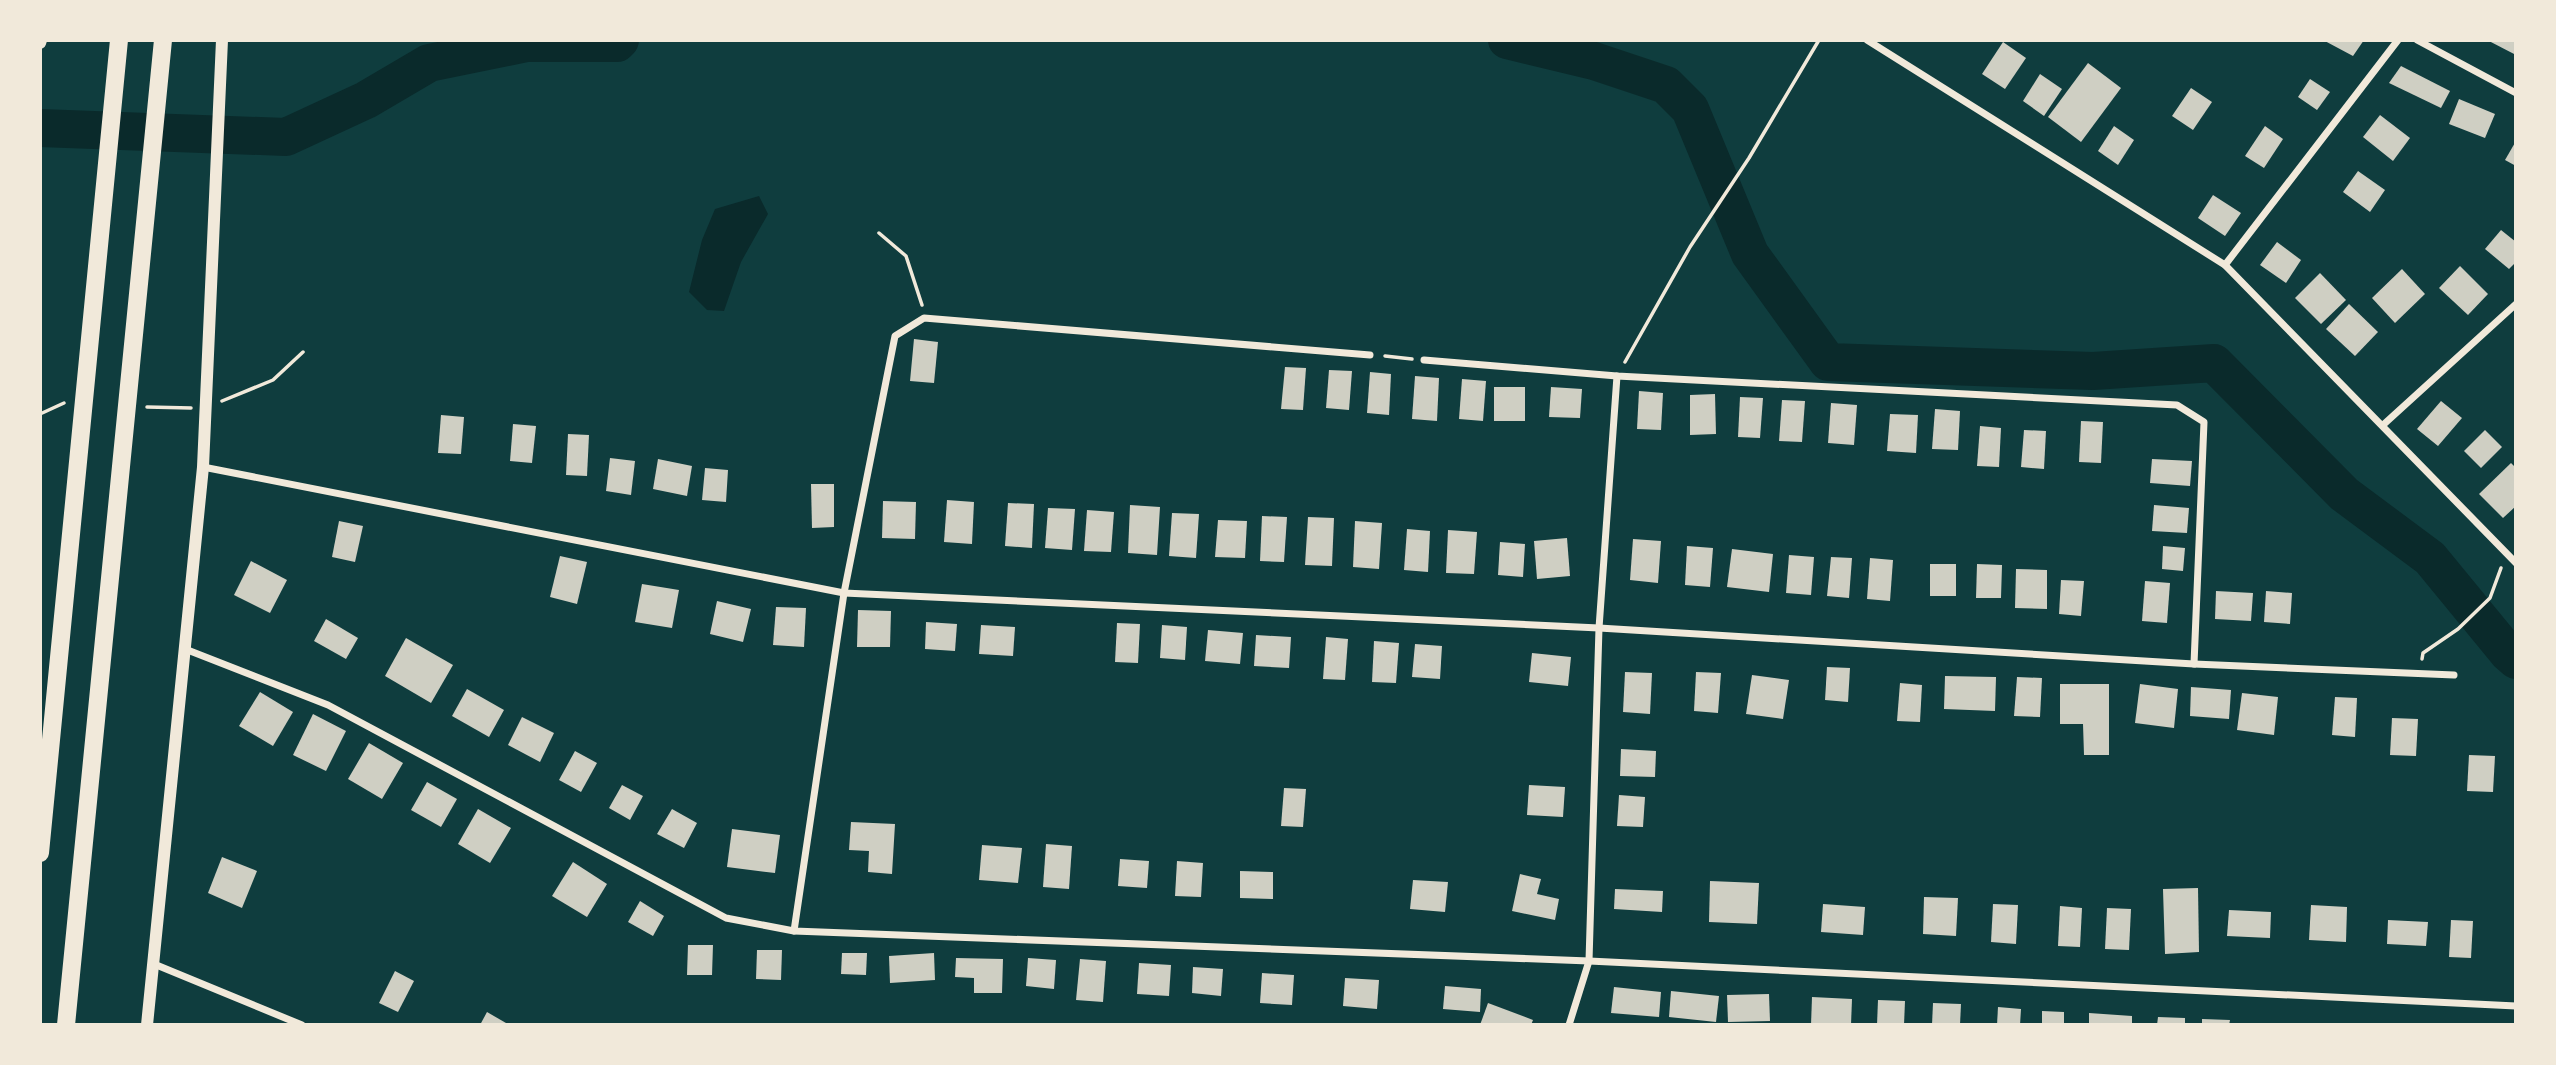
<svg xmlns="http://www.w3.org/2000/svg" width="2556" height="1065" viewBox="0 0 2556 1065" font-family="'Noto Sans',sans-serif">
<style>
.water{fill:#0a2a2b}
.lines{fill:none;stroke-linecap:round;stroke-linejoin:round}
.river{stroke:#0a2a2b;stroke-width:38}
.building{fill:#cfcfc3}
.path{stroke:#f1e9da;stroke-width:3.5}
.minor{stroke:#f1e9da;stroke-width:7}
.tertiary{stroke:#f1e9da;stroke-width:12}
.primary{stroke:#f1e9da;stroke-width:18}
</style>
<rect width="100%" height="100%" fill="#0f3d3e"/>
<!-- water -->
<path class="water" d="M759,196l9,18 -27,48 -17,49 -17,-1 -18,-18 13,-52 13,-31z"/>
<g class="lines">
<!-- river -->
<g class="river">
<path d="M1507,40l87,21 72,24 24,24 60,145 78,108 265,9 121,-8 130,131 86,64 78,95 8,7"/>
<path d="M40,128l246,9 80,-37 63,-37 98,-20h90l3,-3"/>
</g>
</g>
<!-- building -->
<g class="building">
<path d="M2323,40h41l-11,16z"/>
<path d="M2487,40h29v15z"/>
<path d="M2003,42l23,16 -21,31 -23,-15z"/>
<path d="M2088,63l33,25 -40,54 -33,-25z"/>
<path d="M2401,66l49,25 -9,17 -52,-25z"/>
<path d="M2040,74l22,15 -18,27 -21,-15z"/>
<path d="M2310,79l20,13 -13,18 -19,-13z"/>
<path d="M2191,88l21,14 -19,28 -21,-14z"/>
<path d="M2459,99l36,15 -10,24 -36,-14z"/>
<path d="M2380,115l30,23 -17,23 -30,-24z"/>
<path d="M2114,126l20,14 -16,25 -20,-14z"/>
<path d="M2265,126l18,13 -19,29 -19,-12z"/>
<path d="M2516,141v25l-11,-6z"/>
<path d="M2358,171l27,19 -15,22 -27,-20z"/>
<path d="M2213,195l28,18 -16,23 -27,-18z"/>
<path d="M2501,230l15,12v20l-7,7 -24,-20z"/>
<path d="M2277,242l24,18 -15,23 -26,-18z"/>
<path d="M2460,266l28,28 -20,21 -29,-27z"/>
<path d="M2402,269l23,25 -30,29 -23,-25z"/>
<path d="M2320,273l26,27 -25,24 -26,-26z"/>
<path d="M2349,304l29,28 -23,24 -29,-27z"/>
<path d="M914,339l24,3 -4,41 -24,-2z"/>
<path d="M1285,367l21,1 -3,42 -22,-1z"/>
<path d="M1329,370l23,1 -3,39 -23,-2z"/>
<path d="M1370,372l21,2 -2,41 -22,-2z"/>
<path d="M1415,376l24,2 -2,43 -25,-2z"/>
<path d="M1462,379l24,2 -3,40 -24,-2z"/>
<rect x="1494" y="387" width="31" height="34"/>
<path d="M1551,387l31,2 -2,29 -31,-1z"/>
<path d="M1639,391l24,2 -2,37 -24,-1z"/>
<path d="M1715,394l1,40 -26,1v-40z"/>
<path d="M1740,397l23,1 -3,40 -22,-1z"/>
<path d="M1782,400l23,1 -3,41 -23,-1z"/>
<path d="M2441,401l21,17 -24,28 -21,-17z"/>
<path d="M1831,403l26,2 -3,40 -26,-2z"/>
<path d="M1935,409l25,2 -2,39 -26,-1z"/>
<path d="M1890,414l28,1 -2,38 -29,-2z"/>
<path d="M441,415l23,2 -3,37 -23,-1z"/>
<path d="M2081,421l22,1 -2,41 -22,-1z"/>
<path d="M513,424l23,2 -4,37 -22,-2z"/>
<path d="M1980,426l21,2 -2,39 -22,-1z"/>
<path d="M2024,430l22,1 -2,38 -23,-2z"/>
<path d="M2485,430l17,17 -21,21 -17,-17z"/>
<path d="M568,434l21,1 -2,41 -21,-1z"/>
<path d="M610,458l25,3 -4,34 -25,-4z"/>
<path d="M658,459l34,7 -5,30 -34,-7z"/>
<path d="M2152,459l40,2 -2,25 -40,-3z"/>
<path d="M2511,463l5,5v38l-13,12 -24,-24z"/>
<path d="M705,468l23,2 -2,32 -24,-2z"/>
<path d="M811,484h23v43l-22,1z"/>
<path d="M947,500l27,2 -2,42 -28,-2z"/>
<path d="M883,501l33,1 -1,37 -33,-1z"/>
<path d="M1008,503l26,1 -2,44 -27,-2z"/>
<path d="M1130,505l30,2 -3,48 -29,-2z"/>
<path d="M2154,505l35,3 -2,25 -35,-2z"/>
<path d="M1048,508l27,1 -3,41 -27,-2z"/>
<path d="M1087,510l27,2 -3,40 -27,-1z"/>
<path d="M1172,513l27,1 -3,44 -27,-2z"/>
<path d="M1262,516l25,1 -3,45 -24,-1z"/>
<path d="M1308,517l26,1 -2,48 -27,-1z"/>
<path d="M1218,520l29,1 -2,37 -30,-1z"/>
<path d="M339,521l24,5 -8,36 -23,-5z"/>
<path d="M1355,521l27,2 -3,46 -26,-2z"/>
<path d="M1407,529l23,2 -2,41 -24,-2z"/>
<path d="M1448,530l29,2 -3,42 -28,-1z"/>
<path d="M1567,538l3,38 -33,3 -3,-38z"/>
<path d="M1633,539l28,2 -3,42 -28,-3z"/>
<path d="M1500,542l25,2 -2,33 -25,-2z"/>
<path d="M1687,546l26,2 -3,39 -25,-2z"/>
<path d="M2163,546l22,2 -2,23 -21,-2z"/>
<path d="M1732,549l41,5 -4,38 -42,-5z"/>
<path d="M1789,555l25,2 -3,38 -25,-2z"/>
<path d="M560,556l27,6 -10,42 -27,-7z"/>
<path d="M1831,557l21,1 -3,40 -22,-2z"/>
<path d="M1870,558l23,2 -3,41 -23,-2z"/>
<path d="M251,561l36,19 -17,33 -36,-18z"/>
<rect x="1930" y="564" width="26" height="32"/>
<path d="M1977,564l25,1 -1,33h-25z"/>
<path d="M2016,569l31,1v39l-32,-1z"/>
<path d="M2061,580l23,1 -3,35 -22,-2z"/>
<path d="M2145,581l25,2 -3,40 -25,-2z"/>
<path d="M642,584l37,6 -7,38 -37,-6z"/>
<path d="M2216,591l37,2 -2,28 -36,-2z"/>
<path d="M2266,591l26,2 -2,31 -26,-2z"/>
<path d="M717,601l34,8 -8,33 -33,-8z"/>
<path d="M776,607l30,1 -2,39 -31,-2z"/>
<path d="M858,610l33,1 -1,36h-33z"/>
<path d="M326,619l32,19 -12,21 -32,-18z"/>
<path d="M926,622l31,2 -2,27 -30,-2z"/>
<path d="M1117,623l23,1 -2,39 -23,-1z"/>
<path d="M981,625l34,2 -2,29 -34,-2z"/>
<path d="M1162,625l25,2 -2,33 -25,-2z"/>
<path d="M1208,630l35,3 -3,31 -35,-3z"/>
<path d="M1256,635l35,2 -2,31 -35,-2z"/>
<path d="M1326,637l22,2 -3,41 -22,-1z"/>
<path d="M406,638l47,27 -22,38 -46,-27z"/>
<path d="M1374,641l25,2 -3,40 -24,-1z"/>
<path d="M1415,644l27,2 -2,33 -28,-2z"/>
<path d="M1532,653l39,4 -3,29 -39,-4z"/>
<path d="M1827,667l23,1 -2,34 -23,-2z"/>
<path d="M1625,672l27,1 -2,41 -27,-2z"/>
<path d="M1696,672l25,1 -3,40 -24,-2z"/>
<path d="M1752,675l37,5 -6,39 -37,-5z"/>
<path d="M1945,676l51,1 -1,34 -51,-2z"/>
<path d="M2017,677l25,1 -2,39 -26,-1z"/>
<path d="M1900,683l22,2 -2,37 -23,-1z"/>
<path d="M2060,684h49v71h-25l-1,-31h-23z"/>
<path d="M2140,684l38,5 -4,39 -39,-5z"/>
<path d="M2191,687l40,3 -2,29 -39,-3z"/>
<path d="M467,689l37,21 -15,27 -37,-21z"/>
<path d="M260,692l33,20 -20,34 -34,-20z"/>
<path d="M2242,693l36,4 -4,38 -37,-5z"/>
<path d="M2335,697l22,1 -2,39 -23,-2z"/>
<path d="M313,714l33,17 -20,40 -33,-16z"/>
<path d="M522,717l32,16 -14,29 -32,-17z"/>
<path d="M2392,718l26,1 -2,37 -26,-1z"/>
<path d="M369,743l34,20 -21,36 -34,-20z"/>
<path d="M1621,749l35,2 -1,26 -35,-1z"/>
<path d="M575,751l22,12 -16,29 -22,-12z"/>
<path d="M2469,755l26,1 -2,36 -26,-1z"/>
<path d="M427,782l30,17 -16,28 -30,-17z"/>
<path d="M622,785l21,11 -13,24 -21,-12z"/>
<path d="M1529,785l36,2 -2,30 -36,-2z"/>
<path d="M1284,788l22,1 -3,38 -22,-1z"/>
<path d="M1619,795l26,2 -2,30 -26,-1z"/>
<path d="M478,809l33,19 -21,35 -32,-19z"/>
<path d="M672,809l25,14 -13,25 -27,-14z"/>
<path d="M851,822l44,2 -3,50 -24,-2 1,-21 -20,-1z"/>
<path d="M732,829l48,6 -5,38 -48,-6z"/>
<path d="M1046,844l26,2 -3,43 -26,-2z"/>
<path d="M982,845l40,3 -4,35 -39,-3z"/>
<path d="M222,857l35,14 -15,37 -34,-15z"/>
<path d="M1120,859l29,2 -2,27 -29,-2z"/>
<path d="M1177,861l26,2 -2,34 -26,-1z"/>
<path d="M573,862l34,22 -20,33 -35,-21z"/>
<path d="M1240,871l33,1v27l-33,-1z"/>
<path d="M1520,874l21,5 -4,15 22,5 -4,21 -43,-9z"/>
<path d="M1413,880l35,2 -3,30 -35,-3z"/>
<path d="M1710,881l49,2 -2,41 -48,-2z"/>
<path d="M2198,888l1,64 -34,2 -2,-65z"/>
<path d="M1615,889l48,2 -1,21 -48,-3z"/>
<path d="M1924,897l34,1 -2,38 -33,-2z"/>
<path d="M640,901l24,15 -11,20 -25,-14z"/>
<path d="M1823,904l42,3 -2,28 -42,-3z"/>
<path d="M1993,904l25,1 -2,39 -25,-2z"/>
<path d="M2311,905l36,2 -1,35 -37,-2z"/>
<path d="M2060,906l22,2 -2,39 -22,-1z"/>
<path d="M2107,908l24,1 -2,41 -24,-1z"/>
<path d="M2229,910l42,2 -1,26 -43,-2z"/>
<path d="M2388,920l40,2 -2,24 -39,-2z"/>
<path d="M2451,920l22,1 -2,37 -22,-1z"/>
<path d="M688,945h25l-1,30h-25z"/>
<path d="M757,950h25l-1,30 -25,-1z"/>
<path d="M842,953h25l-1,22 -25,-1z"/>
<path d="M934,953l1,27 -45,3 -1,-27z"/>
<path d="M956,958l47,1 -1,34h-28v-15l-19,-1z"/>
<path d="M1028,958l28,2 -2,29 -28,-3z"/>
<path d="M1080,959l26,2 -3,41 -27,-2z"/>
<path d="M1139,963l32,2 -2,31 -32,-2z"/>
<path d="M1193,967l30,2 -2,27 -29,-3z"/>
<path d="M395,971l19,10 -16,31 -19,-9z"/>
<path d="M1262,973l32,2 -2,30 -32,-2z"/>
<path d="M1345,978l34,2 -2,29 -34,-3z"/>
<path d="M1445,986l36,3 -1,23 -37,-3z"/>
<path d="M1614,987l47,5 -2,25 -48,-4z"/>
<path d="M1671,991l48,5 -3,26 -47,-5z"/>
<path d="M1769,994l1,27 -42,1 -1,-27z"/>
<path d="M1812,997l40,2 -1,26h-40z"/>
<path d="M1878,1000l27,1 -1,24h-27z"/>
<path d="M1488,1003l45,17 -2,5h-51z"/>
<path d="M1933,1003l28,1 -1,21h-28z"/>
<path d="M1998,1007l23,2 -1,16h-23z"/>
<path d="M2042,1011l22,1v13h-22z"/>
<path d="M487,1012l19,11 -1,2h-25z"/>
<path d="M2089,1013l43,3v9h-43z"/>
<path d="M2158,1017l27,1v7h-28z"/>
<path d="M2202,1019l28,1 -1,5h-27z"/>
</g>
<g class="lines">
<!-- path -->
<g class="path">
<path d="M879,233l27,23 16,49"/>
<path d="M1385,356l27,3"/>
<path d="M1625,362l65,-115 59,-89 70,-118"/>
<path d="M222,401l51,-21 30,-28"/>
<path d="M147,407l44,1"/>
<path d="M40,414l24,-11"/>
<path d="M2422,659l1,-6 35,-24 32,-31 11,-30"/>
</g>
<!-- minor -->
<g class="minor">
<path d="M1867,40l358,225 291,298"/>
<path d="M2417,40l99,53"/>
<path d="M2225,265l173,-225"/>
<path d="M1424,360l193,16 560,29 27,17 -10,242"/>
<path d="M2383,425l133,-121"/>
<path d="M203,467l641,126 755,35 595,36 260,11"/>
<path d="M185,649l143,56 398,213 68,13 795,30 927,45"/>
<path d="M794,931l50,-338 51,-257 29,-18 446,37"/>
<path d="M154,964l148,61"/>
<path d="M1569,1025l20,-64 10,-333 18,-252"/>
</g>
<!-- tertiary -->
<g class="tertiary">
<path d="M40,43l1,-3"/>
<path d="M147,1025l56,-558 19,-427"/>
</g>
<!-- primary -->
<g class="primary">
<path d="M40,853l79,-813"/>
<path d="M66,1025l97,-985"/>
</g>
</g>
<!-- border -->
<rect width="2556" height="1065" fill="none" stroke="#f1e9da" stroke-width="84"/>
</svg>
